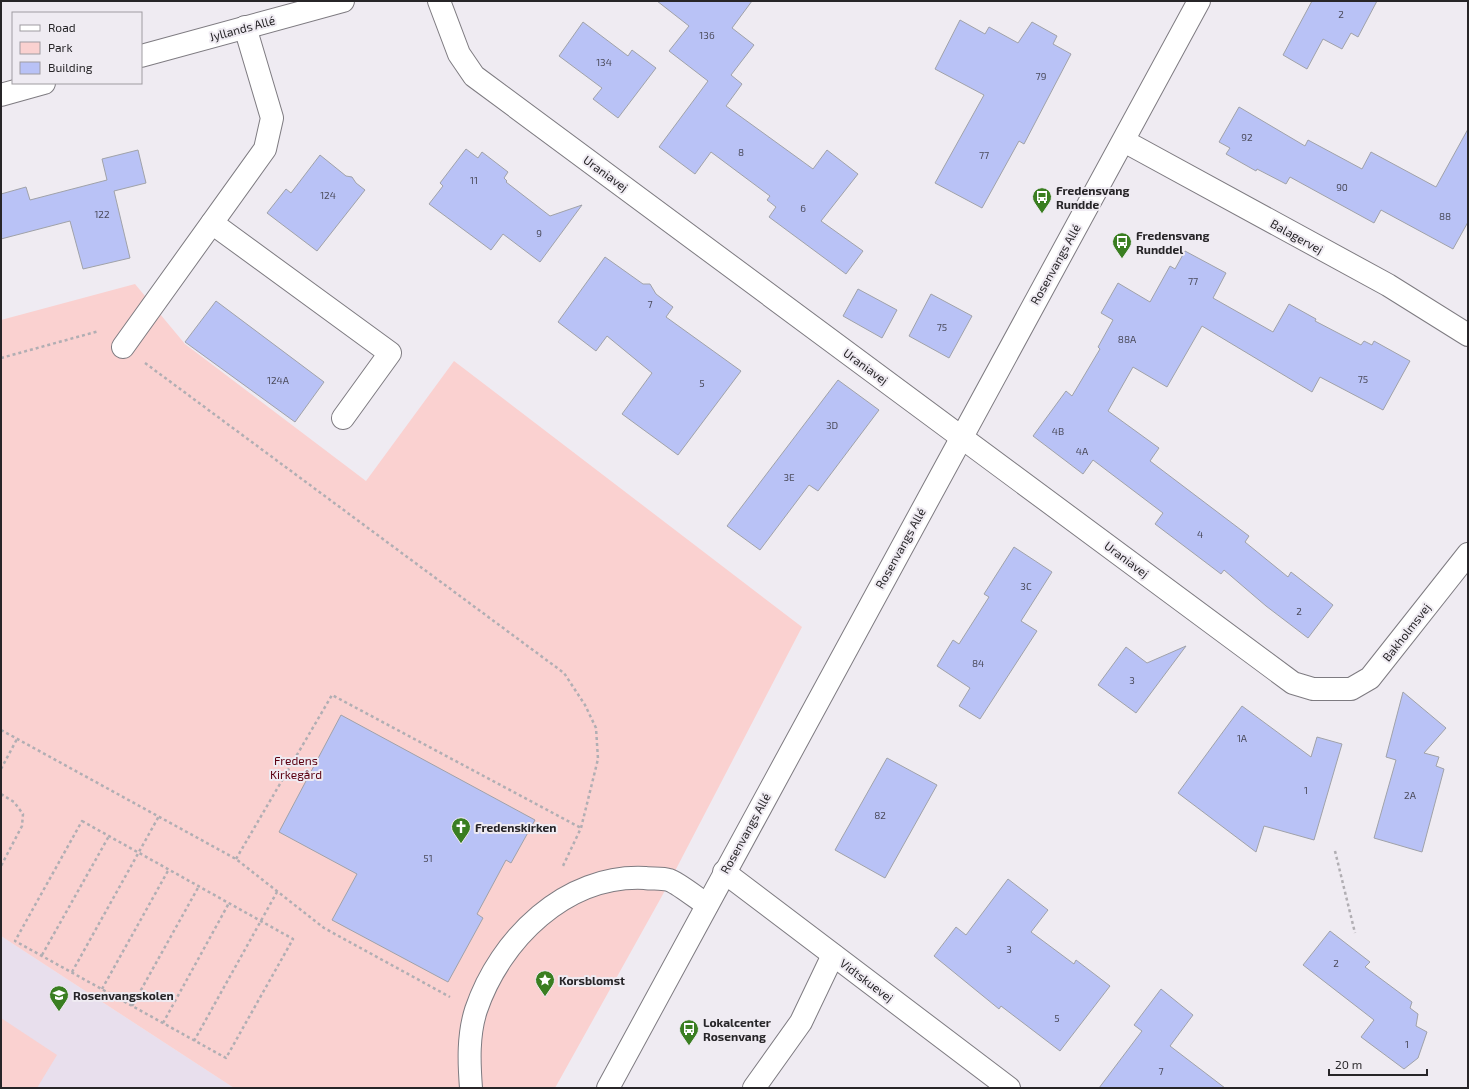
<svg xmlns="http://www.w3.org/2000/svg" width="1469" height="1089" viewBox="0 0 1469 1089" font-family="'Exo 2',sans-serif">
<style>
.built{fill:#e8dfed}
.green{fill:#fad1d0}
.building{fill:#b9c2f6;stroke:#a0a2a9}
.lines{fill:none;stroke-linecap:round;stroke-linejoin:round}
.minor-casing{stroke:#7e7b81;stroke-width:24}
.path{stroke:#b1aeb3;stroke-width:2.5;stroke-dasharray:3 3;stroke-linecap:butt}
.minor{stroke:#fff;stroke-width:22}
.labels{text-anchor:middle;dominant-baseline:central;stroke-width:4;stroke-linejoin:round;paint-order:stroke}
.number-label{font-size:10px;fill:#4c4c5c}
.street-label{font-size:12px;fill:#272528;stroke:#efebf2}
.poi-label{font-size:12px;font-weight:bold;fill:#272528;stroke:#efebf2;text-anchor:start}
.park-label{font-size:12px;fill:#5a0010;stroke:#efebf2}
</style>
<rect width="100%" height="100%" fill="#efebf2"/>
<!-- built -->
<path class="built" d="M1,936l233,152h-233z"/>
<!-- green -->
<g class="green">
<path d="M135,284l50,60 181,137 88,-120 348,266 -140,269 -107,192h-321l-233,-152v-616z"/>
<path d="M1,1018l56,37 -20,33h-36z"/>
</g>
<!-- building -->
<g class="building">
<path d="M657,1h95l-20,27 22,17 -23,30 11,9 -16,22 87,63 14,-19 31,24 -37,47 42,30 -17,23 -77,-57 7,-10 -9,-7 3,-4 -59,-44 -16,22 -36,-27 49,-66 -39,-30 20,-25z"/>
<path d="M1312,1h65l-19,36 -7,-4 -9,16 -19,-10 -16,30 -24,-14z"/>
<path d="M960,20l25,14 4,-7 29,16 14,-21 25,14 -4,8 18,10 -47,90 -5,-3 -37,67 -47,-25 49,-88 -49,-26z"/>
<path d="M583,22l45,34 4,-6 24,18 -38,50 -25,-19 9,-11 -43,-32z"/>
<path d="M1239,107l66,39 3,-6 54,29 9,-17 65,35 32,-58v93l-15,27 -72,-39 -7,13 -84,-46 -4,7 -29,-15 -1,2 -30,-17 4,-6 -11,-6z"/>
<path d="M466,149l12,9 4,-6 26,20 -4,6 3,3 -1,1 44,34 32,-11 -42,57 -37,-28 -12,16 -62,-46 14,-18 -3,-3z"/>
<path d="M138,150l8,33 -32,8 16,67 -47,11 -13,-48 -69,18v-45l25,-7 4,13 77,-20 -5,-21z"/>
<path d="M320,155l26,21 6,1 4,6 9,7 -48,61 -50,-38 19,-24 5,4z"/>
<path d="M1185,251l41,22 -13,25 60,34 16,-28 27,15 -1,2 46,24 3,-4 8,4 2,-4 36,20 -27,49 -63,-33 -8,15 -110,-66 -35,61 -34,-20 -25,44 51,37 -9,13 99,75 -4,6 43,35 3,-5 42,33 -25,33 -42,-32 -42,-36 -3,4 -66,-50 8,-11 -70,-53 -10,14 -50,-38 33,-45 6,5 28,-47 -2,-2 15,-27 -12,-7 17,-30 32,19 20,-36 5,3z"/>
<path d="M605,257l38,27h7l6,10 17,13 -7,10 75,54 -63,84 -56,-41 30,-41 -45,-37 -11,15 -38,-29z"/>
<path d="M858,289l39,21 -15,28 -39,-22z"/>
<path d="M931,294l41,22 -23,42 -40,-22z"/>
<path d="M216,301l108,81 -29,40 -110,-80z"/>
<path d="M838,380l41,30 -61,81 -9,-6 -49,65 -33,-24z"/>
<path d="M1014,547l38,25 -31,49 16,10 -57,88 -21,-13 11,-18 -33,-22 16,-26 6,4 30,-47 -5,-3z"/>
<path d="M1186,646l-50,67 -38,-28 28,-38 21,16z"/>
<path d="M1403,692l43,36 -22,25 15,4 -3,9 8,3 -22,83 -48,-14 22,-78 -10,-3z"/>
<path d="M1242,706l69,51 6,-20 25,7 -28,96 -50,-14 -8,26 -78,-59z"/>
<path d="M341,715l194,105 -24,43 -5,-3 -29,54 6,4 -35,64 -116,-62 25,-46 -78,-42z"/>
<path d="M887,758l50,27 -52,93 -50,-28z"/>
<path d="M1008,879l40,31 -17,22 43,32 2,-4 34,26 -50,65 -59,-45 -2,3 -65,-53 22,-29 10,8z"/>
<path d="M1330,931l40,31 -5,5 47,35 -2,6 8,6 -2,12 11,6 -9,26 -14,11 -43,-32 13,-17 -71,-55z"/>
<path d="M1161,989l32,26 -23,31 55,42h-126l43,-57 -8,-6z"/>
</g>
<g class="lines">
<defs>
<g id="minor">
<path d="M439,1l20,53 15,22 819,607 20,6h38l19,-11 98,-124"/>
<path d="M141,56l202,-55"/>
<path d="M1,95l43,-12"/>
<path d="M1124,141l264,144 80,50"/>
<path d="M212,223l178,130 -47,65"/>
<path d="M123,347l142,-198 7,-31 -27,-91"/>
<path d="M724,872l285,216"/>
<path d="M471,1088c-2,-26 -3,-53 5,-78 24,-71 90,-136 169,-132 7,1 17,0 24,2 9,3 29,19 38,25"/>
<path d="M608,1088l591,-1087"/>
<path d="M754,1088l47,-66 32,-67"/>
</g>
</defs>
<!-- minor casing -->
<use href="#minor" class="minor-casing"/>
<!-- path -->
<g class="path">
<path d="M1,358l98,-27"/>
<path d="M145,363l419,310 21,32 11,23 2,31 -17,69 -19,40"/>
<path d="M1,730l235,129 88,69 126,69"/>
<path d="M1,769l16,-30"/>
<path d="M1,794l13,8 9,12 -1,12 -21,40"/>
<path d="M82,821l211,118 -67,119 -211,-117z"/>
<path d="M1335,851l20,82"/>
<path d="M236,859l96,-164 249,133"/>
<path d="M42,955l67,-119"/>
<path d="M72,972l87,-156"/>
<path d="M102,989l67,-120"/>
<path d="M132,1006l67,-120"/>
<path d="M163,1023l66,-120"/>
<path d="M194,1041l83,-149"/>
</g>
<!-- minor -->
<use href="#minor" class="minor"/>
</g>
<!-- icons -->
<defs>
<symbol id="bus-pin" viewBox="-11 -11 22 30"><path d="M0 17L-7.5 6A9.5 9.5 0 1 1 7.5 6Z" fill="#3a7e21" stroke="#efebf2"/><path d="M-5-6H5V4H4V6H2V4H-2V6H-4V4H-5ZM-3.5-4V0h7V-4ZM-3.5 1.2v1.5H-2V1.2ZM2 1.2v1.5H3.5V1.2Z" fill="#fff"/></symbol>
<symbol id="church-pin" viewBox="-11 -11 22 30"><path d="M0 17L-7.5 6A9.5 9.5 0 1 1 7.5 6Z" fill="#3a7e21" stroke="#efebf2"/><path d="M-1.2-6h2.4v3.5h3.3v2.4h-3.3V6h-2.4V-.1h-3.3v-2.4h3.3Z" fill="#fff"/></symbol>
<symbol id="sight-pin" viewBox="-11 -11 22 30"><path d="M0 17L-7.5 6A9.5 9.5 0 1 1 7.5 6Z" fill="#3a7e21" stroke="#efebf2"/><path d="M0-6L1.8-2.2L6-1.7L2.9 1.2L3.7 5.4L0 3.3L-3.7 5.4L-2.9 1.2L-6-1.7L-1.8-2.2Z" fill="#fff"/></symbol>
<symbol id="school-pin" viewBox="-11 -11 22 30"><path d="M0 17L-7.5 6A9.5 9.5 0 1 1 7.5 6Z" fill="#3a7e21" stroke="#efebf2"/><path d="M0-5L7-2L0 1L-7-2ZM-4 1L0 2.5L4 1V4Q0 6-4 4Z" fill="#fff"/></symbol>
</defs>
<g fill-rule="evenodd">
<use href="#bus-pin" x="1031" y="186" width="22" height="30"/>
<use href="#bus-pin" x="1111" y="231" width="22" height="30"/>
<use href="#church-pin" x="450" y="816" width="22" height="30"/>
<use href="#sight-pin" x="534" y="969" width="22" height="30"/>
<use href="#school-pin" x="48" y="984" width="22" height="30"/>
<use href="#bus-pin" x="678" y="1018" width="22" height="30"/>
</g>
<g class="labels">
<!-- number labels -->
<g class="number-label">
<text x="1341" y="14">2</text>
<text x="707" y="35">136</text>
<text x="604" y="62">134</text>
<text x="1041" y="76">79</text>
<text x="1247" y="137">92</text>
<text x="741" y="152">8</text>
<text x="984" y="155">77</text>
<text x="474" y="180">11</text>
<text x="1342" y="187">90</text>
<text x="328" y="195">124</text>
<text x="803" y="208">6</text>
<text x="102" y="214">122</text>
<text x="1445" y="216">88</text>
<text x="539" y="233">9</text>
<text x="1193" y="281">77</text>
<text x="650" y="304">7</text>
<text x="942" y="327">75</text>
<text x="1127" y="339">88A</text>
<text x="1363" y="379">75</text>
<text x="278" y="380">124A</text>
<text x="702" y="383">5</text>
<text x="832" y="425">3D</text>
<text x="1058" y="431">4B</text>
<text x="1082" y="451">4A</text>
<text x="789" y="477">3E</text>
<text x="1200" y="534">4</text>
<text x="1026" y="586">3C</text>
<text x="1299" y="611">2</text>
<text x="978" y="663">84</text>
<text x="1132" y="680">3</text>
<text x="1242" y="738">1A</text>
<text x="1306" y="790">1</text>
<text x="1410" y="795">2A</text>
<text x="880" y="815">82</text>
<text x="428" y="858">51</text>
<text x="1009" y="949">3</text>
<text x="1336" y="963">2</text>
<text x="1057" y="1018">5</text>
<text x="1407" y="1044">1</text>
<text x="1161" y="1071">7</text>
</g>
<!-- street labels -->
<g class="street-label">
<text transform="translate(242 28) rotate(-15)">Jyllands Allé</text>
<text transform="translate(606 173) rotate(36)">Uraniavej</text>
<text transform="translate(1297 236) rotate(29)">Balagervej</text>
<text transform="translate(1055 264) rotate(-61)">Rosenvangs Allé</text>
<text transform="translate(866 366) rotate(36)">Uraniavej</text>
<text transform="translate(900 548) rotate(-61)">Rosenvangs Allé</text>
<text transform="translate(1127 559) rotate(37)">Uraniavej</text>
<text transform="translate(1406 632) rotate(-52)">Bakholmsvej</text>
<text transform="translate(745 833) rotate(-61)">Rosenvangs Allé</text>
<text transform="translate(867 980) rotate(37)">Vidtskuevej</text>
</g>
<!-- poi labels -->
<g class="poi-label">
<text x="1056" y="190">Fredensvang<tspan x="1056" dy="14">Rundde</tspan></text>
<text x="1136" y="235">Fredensvang<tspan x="1136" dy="14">Runddel</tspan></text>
<text x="475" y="827">Fredenskirken</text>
<text x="559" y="980">Korsblomst</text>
<text x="73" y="995">Rosenvangskolen</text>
<text x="703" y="1022">Lokalcenter<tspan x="703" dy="14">Rosenvang</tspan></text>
</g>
<!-- park labels -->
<g class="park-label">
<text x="296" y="760">Fredens<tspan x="296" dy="14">Kirkegård</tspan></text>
</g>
</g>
<!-- border -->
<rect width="1469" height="1089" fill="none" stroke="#272528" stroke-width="4"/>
<!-- legend -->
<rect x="12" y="12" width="130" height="72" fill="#efebf2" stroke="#9f9ca1"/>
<rect x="20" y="25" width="20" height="6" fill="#ffffff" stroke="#9f9ca1"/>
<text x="48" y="32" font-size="12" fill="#272528">Road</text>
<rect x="20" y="42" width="20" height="12" fill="#fad1d0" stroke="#9f9ca1"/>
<text x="48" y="52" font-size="12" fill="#272528">Park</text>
<rect x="20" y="62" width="20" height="12" fill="#b9c2f6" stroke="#9f9ca1"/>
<text x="48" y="72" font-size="12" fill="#272528">Building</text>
<!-- scale -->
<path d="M1329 1069v6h98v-6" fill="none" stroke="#272528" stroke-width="2"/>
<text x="1335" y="1069" font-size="12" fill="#272528" stroke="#efebf2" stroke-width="3" paint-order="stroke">20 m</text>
</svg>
